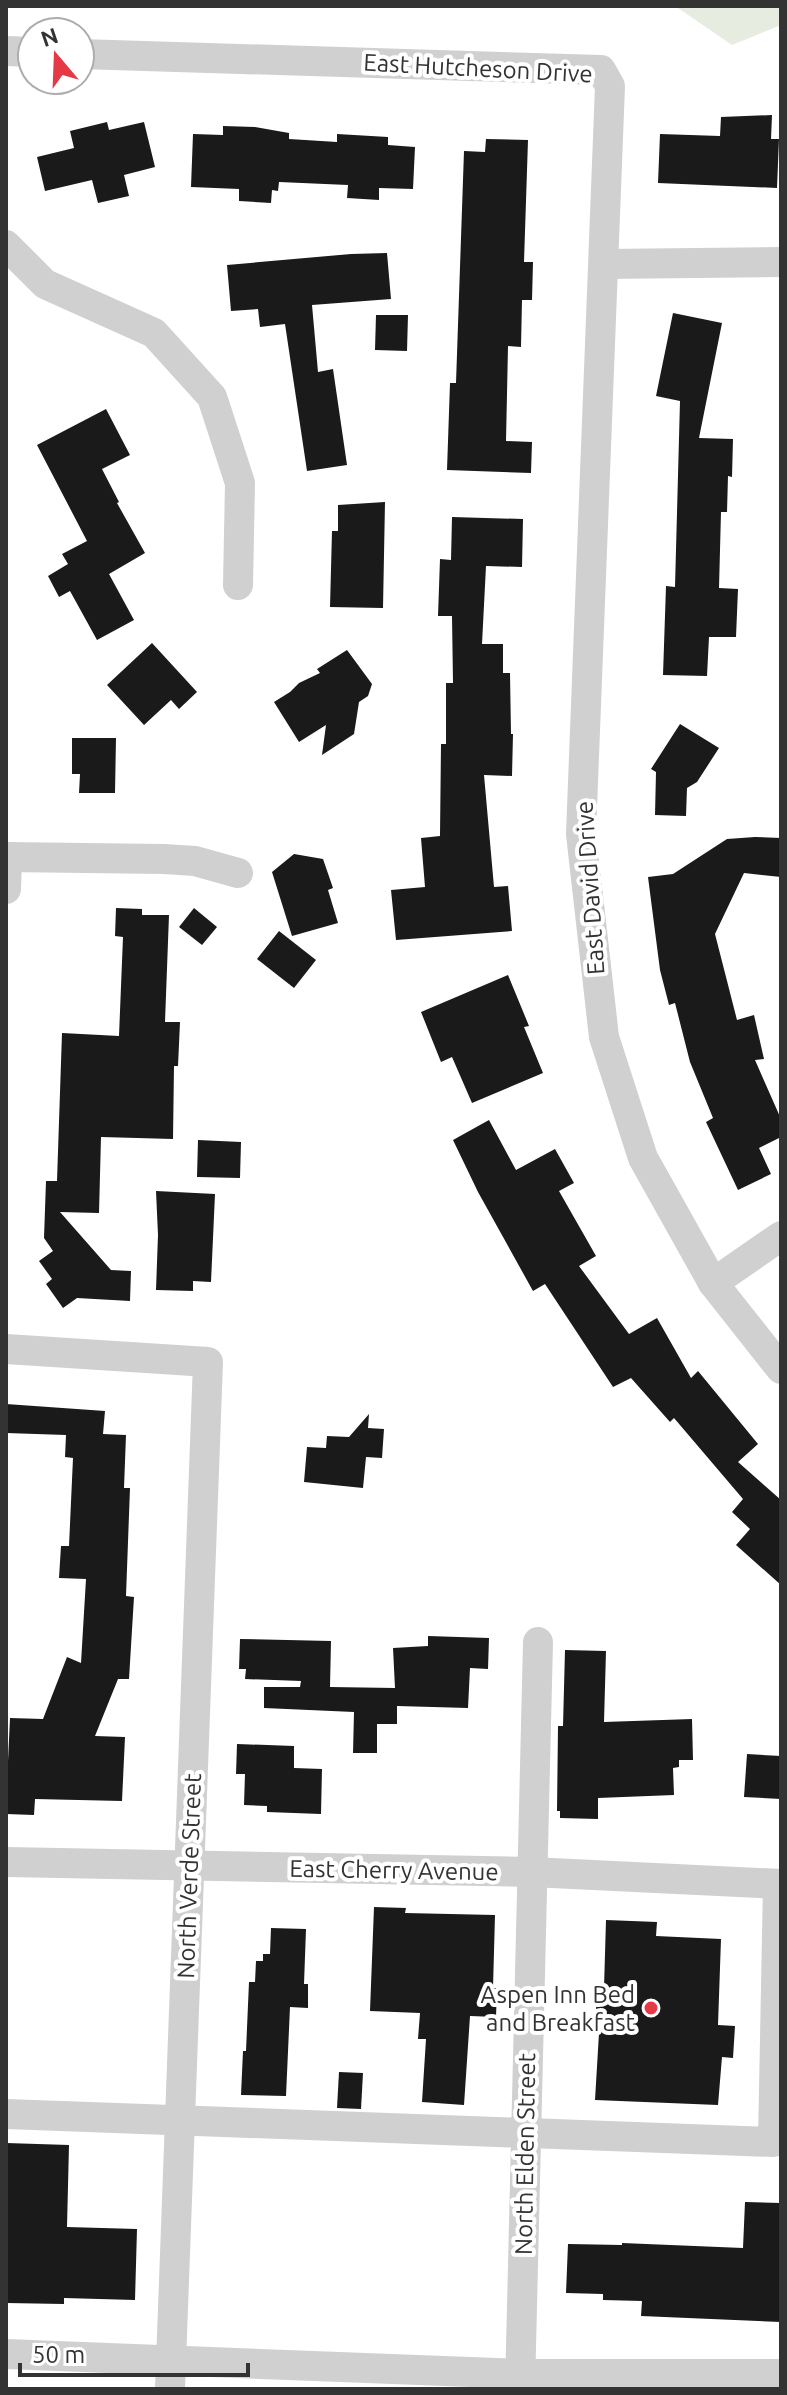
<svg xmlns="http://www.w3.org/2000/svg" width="787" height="2395" viewBox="0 0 787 2395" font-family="Ubuntu,sans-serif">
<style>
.green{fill:#e6ecdf}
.building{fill:#1a1a1a}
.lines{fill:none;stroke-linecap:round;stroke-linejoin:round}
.minor{stroke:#d0d0d0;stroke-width:30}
.poi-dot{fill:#e63946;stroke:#fff;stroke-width:3}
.labels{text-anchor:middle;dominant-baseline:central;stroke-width:8;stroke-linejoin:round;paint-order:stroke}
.street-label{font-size:24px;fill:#333;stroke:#fff}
.poi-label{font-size:24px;fill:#333;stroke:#fff;text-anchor:end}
</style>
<rect width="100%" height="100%" fill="#fff"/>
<!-- green -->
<path class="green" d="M675,6h106v19l-49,20z"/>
<!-- building -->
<g class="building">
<path d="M772,115l-1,24h8l-2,49 -119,-5 2,-49 60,2 1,-19z"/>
<path d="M107,122l2,8 35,-8 11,45 -31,8 5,21 -31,7 -6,-23 -47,11 -8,-34 37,-9 -4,-17z"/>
<path d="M223,126l32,1 34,6v6l48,3v-8l51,3v8l27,2 -2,42 -34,-1v12l-32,-2 1,-13 -69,-3 -1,9 -6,-1 -1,13 -32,-2v-12l-48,-2 2,-53 30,1z"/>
<path d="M486,139l42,1 -4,122h9l-1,38h-10l-1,47 -13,-1 -2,95 26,1 -1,31 -84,-3 3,-87h6l8,-232 21,1z"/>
<path d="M387,253l4,46 -79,6 6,67 15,-3 14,96 -40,6 -22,-147 -25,3 -2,-18 -27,2 -4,-46 124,-11z"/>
<path d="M673,313l49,10 -23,115 34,1 -1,38 -4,-1 -1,36h-6l-2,76 19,1 -2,48h-27l-2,39 -44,-1 3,-89 9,1 5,-186 -24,-5z"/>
<path d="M376,315h32l-1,36 -32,-1z"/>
<path d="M106,409l24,46 -28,14 17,33 -2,1 28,50 -36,21 25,46 -37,20 -27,-49 -11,6 -11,-21 20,-12 -6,-10 25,-13 -50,-96z"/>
<path d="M385,502l-2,106 -53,-1 2,-76h6v-26z"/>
<path d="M452,517l71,2 -1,48 -36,-1 -4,78h21v29h7l1,61h2l-1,42 -28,-1 10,112 14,-1 4,45 -116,9 -5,-50 34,-3 -4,-49 19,-2 1,-92h5v-61h7l-1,-67h-14l2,-57 11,1z"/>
<path d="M152,643l45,49 -18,17 -8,-9 -27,25 -37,-40z"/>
<path d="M347,650l25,34 -4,12 -9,6 -5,32 -32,21 4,-30 -27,17 -25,-40 16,-10 9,-9 21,-10 -3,-4z"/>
<path d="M680,724l39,24 -22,34 -10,6 -1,28 -31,-1 1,-43 -5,-3z"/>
<path d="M72,738h44l-1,55h-36l1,-19h-8z"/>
<path d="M755,837l26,1v39l-37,-4 -29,61 22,86 17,-5 10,44 -9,1 26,59v18l-22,11 12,26 -33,16 -32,-68 7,-4 -23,-56 -15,-59 -6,2 -9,-35 -12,-93 25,-3 54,-35z"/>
<path d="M294,854l29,5 10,29 -5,2 10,33 -46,13 -20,-64z"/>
<path d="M116,908l26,1v6h27l-4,107h15l-2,44h-4l-1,73 -72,-2 -2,76 -39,-1 51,58 20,1 -1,30 -53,-3 -14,10 -17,-24 6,-5 -13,-18 14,-10 -9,-13 2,-57h11l5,-148 57,3 4,-99 -8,-1z"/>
<path d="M194,908l23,19 -15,18 -23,-18z"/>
<path d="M279,931l37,29 -22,28 -37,-29z"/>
<path d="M508,975l21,51 -5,1 19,46 -71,30 -20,-46 -11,5 -20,-50z"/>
<path d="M489,1120l27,50 39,-21 19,34 -15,8 37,65 -17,10 50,68 28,-16 34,60 7,-7 60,73 -20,18 43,38v85l-45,-40 14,-16 -18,-17 11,-13 -69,-81 -4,4 -39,-44 -18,9 -68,-103 -12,7 -55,-99 -25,-52z"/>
<path d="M198,1140l43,2 -1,36 -43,-1z"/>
<path d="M156,1191l59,3 -4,88 -18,-1v10l-37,-1 2,-55z"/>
<path d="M6,1404l99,7 -2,23 23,1 -2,53h6l-4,108 8,1 -5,82h-11l-23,57 30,1 -3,64 -87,-2 -1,16 -28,-1v-53h2l2,-43 33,1 24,-62 14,6 5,-84 -27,-1 2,-32h8l4,-88 -8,-1 1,-22 -60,-2z"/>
<path d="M369,1414l-1,14 16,1 -2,29 -16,-1 -3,31 -59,-6 3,-35 19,1 1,-12 22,1z"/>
<path d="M428,1636l61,2 -1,31 -18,-1 -2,40 -71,-2v18h-20v29h-24l1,-41 -90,-4v-21h36l1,-6 -56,-2 1,-10h-7l1,-30 91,2 -1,46 65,1 -2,-40 35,-2z"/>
<path d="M565,1650l41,1 -2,71 88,-3 1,41h-14v7l-6,1 1,27 -76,3v21l-38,-1v-7h-3l1,-85h5z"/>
<path d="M237,1744l57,2v22l28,1 -1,45 -54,-2v-6l-23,-1 1,-31h-9z"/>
<path d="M747,1754l34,2v43l-37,-2z"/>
<path d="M374,1907l32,1 -1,5 90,2 -2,73h4l-1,29 -26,-1 -6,89 -42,-3 4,-63h-8l2,-26 -50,-2z"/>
<path d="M606,1920l51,2 -1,14 65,3 -3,86 17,1 -2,32 -11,-1 -4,48 -123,-5 4,-67h-4l2,-46 7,1z"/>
<path d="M271,1928l35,1 -2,55h4v24l-18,-1 -4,89 -45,-1 2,-44h3l3,-69h6l1,-21h7v-7h7z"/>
<path d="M339,2072l24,1 -2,36 -24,-1z"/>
<path d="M6,2143l63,2 -2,82 70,2 -2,71 -71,-2v6l-58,-1z"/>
<path d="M745,2202l36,1v119l-140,-6 1,-15 -39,-1v-6l-37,-1 2,-49 54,1v-2l121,5z"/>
</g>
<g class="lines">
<!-- minor -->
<g class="minor">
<path d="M6,51l26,1"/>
<path d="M80,54l521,16 9,16 -29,748 23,203 39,121 70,125 68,86"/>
<path d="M6,245l39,39 109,49 58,64 28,86 -2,102"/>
<path d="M604,264l177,-2"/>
<path d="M6,857l158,2 31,2 43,12"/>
<path d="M6,889l1,-32"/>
<path d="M713,1283l68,-47"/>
<path d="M6,1349l202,13 -38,1027"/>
<path d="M6,1862l525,10 250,12"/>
<path d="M6,2114l767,28 5,-258"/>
<path d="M6,2354l514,20h261"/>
<path d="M520,2389l18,-747"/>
</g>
</g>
<!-- markers -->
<circle class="poi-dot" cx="651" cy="2008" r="8"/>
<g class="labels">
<!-- street labels -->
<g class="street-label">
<text transform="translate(478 68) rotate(3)">East Hutcheson Drive</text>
<text transform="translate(590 888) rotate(-94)">East David Drive</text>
<text transform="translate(394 1870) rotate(1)">East Cherry Avenue</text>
<text transform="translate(189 1876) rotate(-88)">North Verde Street</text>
<text transform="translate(525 2154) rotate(-89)">North Elden Street</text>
</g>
<!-- poi labels -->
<g class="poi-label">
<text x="635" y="1994">Aspen Inn Bed<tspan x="635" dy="28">and Breakfast</tspan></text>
</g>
</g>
<!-- border -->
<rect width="787" height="2395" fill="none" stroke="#333333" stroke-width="16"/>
<!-- north arrow -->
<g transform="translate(56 56) rotate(341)"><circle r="38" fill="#ffffff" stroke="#adadad" stroke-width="2"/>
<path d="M0-6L14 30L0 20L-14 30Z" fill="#e63946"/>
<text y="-12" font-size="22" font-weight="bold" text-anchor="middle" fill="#333333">N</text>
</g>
<!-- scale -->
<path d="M20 2363v12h228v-12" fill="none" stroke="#333333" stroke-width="4"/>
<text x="32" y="2363" font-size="24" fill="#333333" stroke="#ffffff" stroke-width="6" paint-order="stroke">50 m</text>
</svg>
